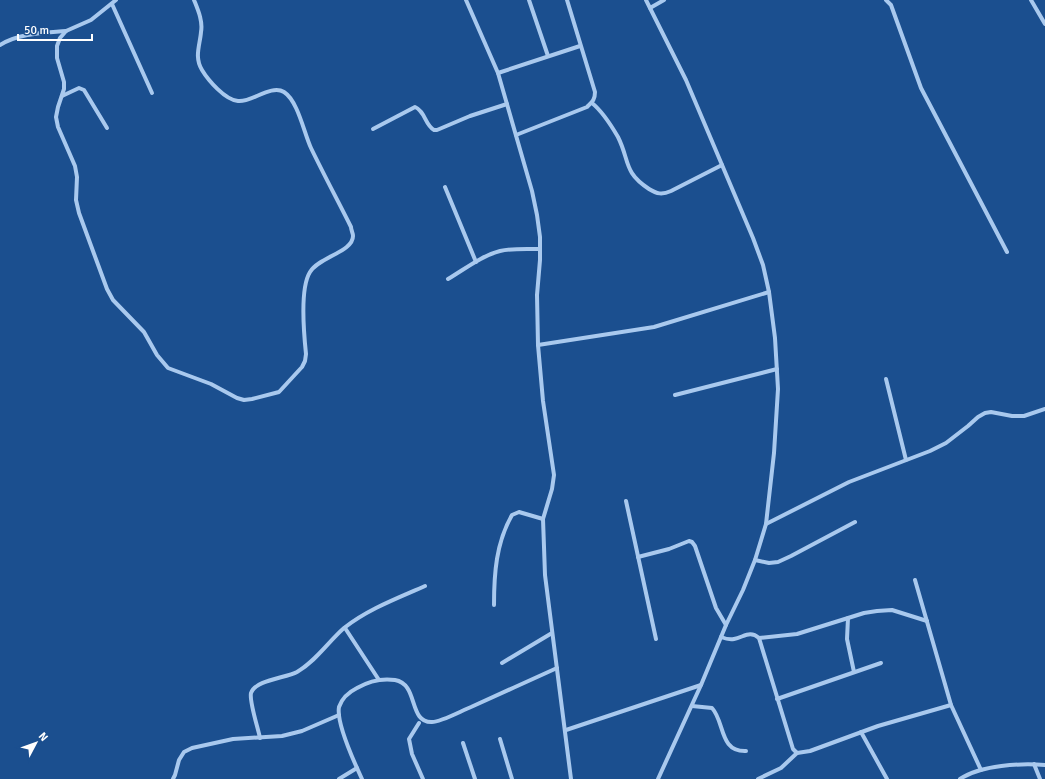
<svg xmlns="http://www.w3.org/2000/svg" width="1045" height="779" viewBox="0 0 1045 779" font-family="Signika,sans-serif">
<style>
.lines{fill:none;stroke-linecap:round;stroke-linejoin:round}
.minor{stroke:#a9c9ee;stroke-width:4}
</style>
<rect width="100%" height="100%" fill="#1b4f8f"/>
<g class="lines">
<!-- minor -->
<g class="minor">
<path d="M116,0l-25,20 -25,11 -6,7 -3,8v12l7,24v7l-6,18 -2,10 2,10 17,39 2,11 -1,23 3,13 28,76 6,11 31,32 13,23 11,13 43,16 26,14 7,2 8,-1 27,-7 23,-25 3,-6 1,-7c-2,-19 -6,-66 4,-82 9,-15 43,-20 43,-36 0,-3 -2,-6 -2,-9 -13,-26 -27,-52 -40,-79 -7,-15 -13,-47 -27,-56 -13,-8 -33,11 -46,9 -13,-1 -30,-21 -36,-31 -8,-13 -2,-25 -1,-38 2,-11 -3,-22 -7,-32"/>
<path d="M466,0l32,73 34,118 5,24 3,22v23l-3,35 1,50 5,56 11,74 -2,14 -9,30 2,56 26,204"/>
<path d="M529,0l19,56"/>
<path d="M646,0l40,80 67,158 10,27 6,27 6,46 3,51 -4,64 -8,71 -11,36 -12,30 -17,35 -25,60 -43,94"/>
<path d="M886,0l5,5 30,83 86,164"/>
<path d="M1031,0l14,24"/>
<path d="M112,4l40,89"/>
<path d="M650,8l14,-8"/>
<path d="M0,45c20,-12 43,-12 66,-14"/>
<path d="M498,73l82,-27"/>
<path d="M62,96l17,-8 5,2 23,38"/>
<path d="M592,103c11,9 19,22 26,34 12,24 5,35 31,52 8,5 13,6 22,2l51,-26"/>
<path d="M373,129l42,-22c10,4 10,18 19,23h3l33,-14 37,-12"/>
<path d="M516,135l71,-28c5,-5 8,-7 8,-15l-28,-92"/>
<path d="M445,187l31,75"/>
<path d="M448,279c17,-10 33,-23 52,-28 13,-3 27,-2 40,-2"/>
<path d="M538,345l116,-18 115,-35"/>
<path d="M886,379l20,81"/>
<path d="M675,395l102,-26"/>
<path d="M626,501l30,138"/>
<path d="M766,524l83,-42 81,-31 16,-8 22,-17 10,-9 7,-4 6,-1 21,4h12l21,-7"/>
<path d="M638,557l31,-8 20,-8 3,1 3,4 21,62 10,17"/>
<path d="M755,560l14,3 9,-1 13,-6 64,-34"/>
<path d="M915,580l36,125 30,65"/>
<path d="M494,605c0,-31 2,-62 18,-90l7,-3 24,7"/>
<path d="M848,618l-1,21 7,33"/>
<path d="M345,628l34,52"/>
<path d="M721,637c5,2 9,3 13,2 10,-2 16,-9 25,-1l34,111 4,4 13,-2 68,-25 73,-21"/>
<path d="M759,638l38,-4 67,-21 13,-2 15,-1 35,11"/>
<path d="M502,663l50,-30"/>
<path d="M777,699l104,-36"/>
<path d="M692,706l20,2c13,14 7,44 34,43"/>
<path d="M419,723l-10,16 3,15 11,25"/>
<path d="M566,730l135,-45"/>
<path d="M861,732l26,47"/>
<path d="M260,738c-2,-10 -11,-37 -9,-45 4,-13 35,-15 46,-21 19,-11 31,-30 47,-44 24,-19 54,-30 81,-42"/>
<path d="M500,739l12,40"/>
<path d="M463,743l12,36"/>
<path d="M1034,764l6,15"/>
<path d="M173,779l2,-4 4,-15 5,-8 8,-4 41,-9 49,-3 20,-5 37,-16"/>
<path d="M339,779l18,-11"/>
<path d="M362,779c-7,-15 -26,-56 -23,-72 3,-9 10,-15 18,-19 12,-7 24,-10 38,-8 24,4 13,43 37,42 9,0 29,-11 39,-15 29,-13 57,-26 86,-39"/>
<path d="M758,779l23,-11 16,-15"/>
<path d="M960,779c21,-14 61,-16 85,-14"/>
</g>
</g>
<!-- north arrow -->
<g transform="translate(36 743) rotate(49)" stroke="#1b4f8f" stroke-width="3" paint-order="stroke">
<path d="M0-3L7 15L0 10L-7 15Z" fill="#ffffff"/>
<text y="-6" font-size="11" font-weight="bold" text-anchor="middle" fill="#ffffff">N</text>
</g>
<!-- scale -->
<path d="M18 34v6h74v-6" fill="none" stroke="#ffffff" stroke-width="2"/>
<text x="24" y="34" font-size="12" fill="#ffffff" stroke="#1b4f8f" stroke-width="3" paint-order="stroke">50 m</text>
</svg>
